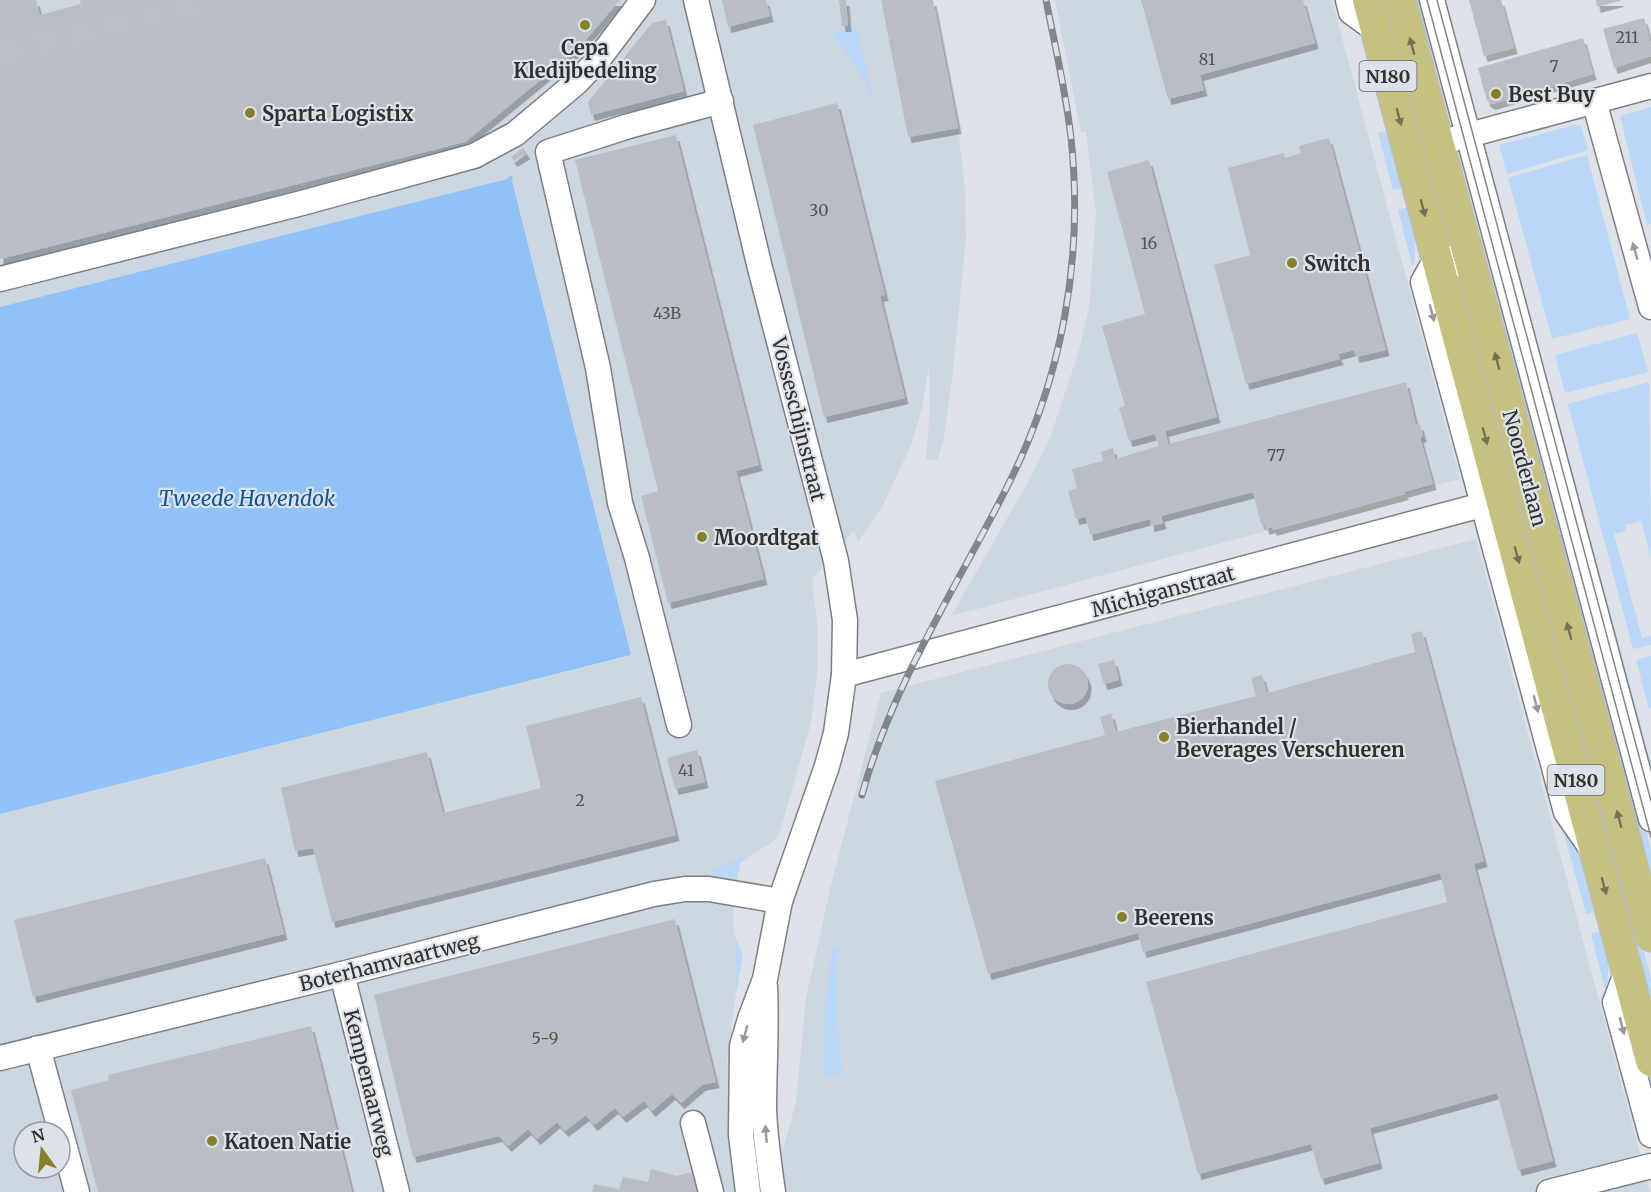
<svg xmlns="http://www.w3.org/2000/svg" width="1651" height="1192" viewBox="0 0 1651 1192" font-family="Merriweather,serif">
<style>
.built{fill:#ccd7e2;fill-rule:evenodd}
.green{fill:#bbd7f7}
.water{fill:#90c1f7}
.building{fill:#b9bec4;filter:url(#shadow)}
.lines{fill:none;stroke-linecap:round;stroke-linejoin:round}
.minor-tunnel{stroke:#b9bfc4;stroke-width:24;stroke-dasharray:24 12;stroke-linecap:butt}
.minor-casing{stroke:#7b8086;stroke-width:27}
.major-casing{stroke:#bcbdbe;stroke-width:33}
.minor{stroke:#fff;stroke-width:24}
.major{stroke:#c7c17f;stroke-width:30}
.tram{stroke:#82868b;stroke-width:1.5}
.rail-casing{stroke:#82868b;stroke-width:7}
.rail{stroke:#dce2e8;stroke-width:4.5;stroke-dasharray:14;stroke-linecap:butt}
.oneway{fill:#737256}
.oneway2{fill:#97989a}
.poi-dot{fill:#888028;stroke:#dce2e8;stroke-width:2}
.labels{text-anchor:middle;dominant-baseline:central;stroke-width:4.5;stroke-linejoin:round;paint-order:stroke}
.number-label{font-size:16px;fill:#525458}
.shield{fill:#dce2e8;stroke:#63666a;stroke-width:1.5}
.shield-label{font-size:18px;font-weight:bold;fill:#2f3134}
.poi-label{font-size:20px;font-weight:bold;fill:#2f3134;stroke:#dce2e8;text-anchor:start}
.street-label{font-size:20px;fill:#2f3134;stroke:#dce2e8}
.water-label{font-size:21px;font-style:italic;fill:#125696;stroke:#dce2e8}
</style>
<defs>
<filter id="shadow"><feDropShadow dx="3.5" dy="6" stdDeviation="0" flood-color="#0004"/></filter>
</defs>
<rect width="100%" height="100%" fill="#dce2e8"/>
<!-- built -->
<g class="built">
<path d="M0,0h881l27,137 50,-9 7,61 1,47 -14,144 -8,56 -6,24h-12l4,-53 -1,-41 -7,42 -10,35 -30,64 -24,35 -4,-11 -42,48 6,53 -1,43 -6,47 -31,110 -7,10 -22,13 -11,9 -7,46 3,83 -9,65 7,95 6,39h-740v-378l630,-158 -118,-475 1,-4 -3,-1 -2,3 -508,128zM24,1132h36v36h-36z"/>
<path d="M1055,0h277l128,479 -509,137 77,-134 22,-44 29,-87 10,-43 7,-95 -10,-81h-5z"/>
<path d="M1476,539l174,653h-863l-6,-35 15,-55 10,-104 25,-113 50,-192z"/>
</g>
<!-- green -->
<g class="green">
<path d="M1410,0h13l18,66 -12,3z"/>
<path d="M856,26l20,82 -14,-32 -30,-43z"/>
<path d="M1651,107v117l-4,1 -27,-109z"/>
<path d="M1575,125l6,1 7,24 -81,24 -8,-29z"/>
<path d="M1391,129l16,57 -14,4 -15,-57z"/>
<path d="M1587,155l43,164 -78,20 -44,-161z"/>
<path d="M1495,184l156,580v21l-161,-600z"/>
<path d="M1474,190l177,660v41l-119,-436 2,-17 -64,-247z"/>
<path d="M1412,206l4,14 -2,45h-2l-14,-55z"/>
<path d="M1637,333l11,39 -83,21 -10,-38z"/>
<path d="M1649,382l2,176 -10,-37 -16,4 1,6 -12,3 28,104 9,-2v9l-18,4 -65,-245z"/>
<path d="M1651,656v52l-2,1 -13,-49z"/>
<path d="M1564,834h2l24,36 9,41 -13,3z"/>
<path d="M743,856l1,3 -4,5 -3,13 -24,-1v-5z"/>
<path d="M1636,922l15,57v46l-27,-100z"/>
<path d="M1605,930l5,15 -3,43 -2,1 -14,-55z"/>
<path d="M734,933l9,23 -7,37z"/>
<path d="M832,946l7,1c-3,43 -3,85 4,128l-20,1 2,-68z"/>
</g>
<!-- water -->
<path class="water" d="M510,175l3,2 -1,4 119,474 -631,159v-507l507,-128z"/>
<!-- building -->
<g class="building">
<path d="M0,0h36l4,15 41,-11 -1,-4h540l-43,50 -112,92 -465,117z"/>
<path d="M722,0h44l4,16 -42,11z"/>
<path d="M839,0h7l2,26h-6z"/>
<path d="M881,0h52l25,128 -50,9z"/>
<path d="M1141,0h162l12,43 -115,32 4,15 -36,9z"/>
<path d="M1469,0h32l13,48 -30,8z"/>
<path d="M1596,0h24v1l-23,6z"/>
<path d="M1644,18l7,27v11l-37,12 -11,-39z"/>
<path d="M666,20l18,71 -93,24 -3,-13 64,-79z"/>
<path d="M1583,38l10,36 -101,30 -5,-3 -9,-33z"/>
<path d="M837,103l48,192 -5,1 25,102 -81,19 -71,-292z"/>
<path d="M676,135l83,330 -23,6 28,108 -96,24 -27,-107 17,-5 -83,-331z"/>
<path d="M1329,138l57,212 -30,7 -2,-7 -16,4 2,5 -94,25 -32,-119 36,-10 -22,-87 56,-15 1,5 16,-5 -2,-7z"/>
<path d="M523,148l4,5 -13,8 -3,-4z"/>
<path d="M1149,160l68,257 -52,14 3,13 238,-62 10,43 4,-1 3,12 -3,1 13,47 -29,8 1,2 -132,36 -1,-3 -6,2 -2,-6 -3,1 -8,-32 -92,24 2,7 -12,3 -1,-7 -60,16 -4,-18 -10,2 -8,-28 9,-3 -5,-19 31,-8 -2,-9 12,-4 2,11 44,-13 -4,-12 -26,7 -10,-33 6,-2 -23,-80 43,-12 -38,-142z"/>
<path d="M1422,631l62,230 -10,3 79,297 -35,9 -21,-77 -127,35 9,35 -58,16 -10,-35 -113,30 -52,-192 301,-80 -7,-29 -297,79 -5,-19 -150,41 -53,-193 170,-46 -5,-18 11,-4 5,19 140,-36 -5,-18 11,-3 5,18 148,-41 -4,-18z"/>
<path d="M1114,660l5,20 -15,4 -6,-20z"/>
<circle cx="1068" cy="684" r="20"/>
<path d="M641,697l35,138 -344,87 -19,-74 -18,3 -14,-63 146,-36 16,61 98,-25 -15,-62z"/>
<path d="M697,750l8,32 -30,7 -8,-31z"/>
<path d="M265,858l19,76 -251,63 -19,-77z"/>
<path d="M675,919l41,163 -14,3 -21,18 -9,-9 -20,17 -8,-10 -21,16 -8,-9 -21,17 -8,-10 -21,16 -8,-9 -20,17 -9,-10 -20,17 -9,-10 -86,21 -39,-162z"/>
<path d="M311,1026l41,166h-254l-27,-102 38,-10 -1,-5z"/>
<path d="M651,1169l26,7 15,-4 5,20h-105l2,-8 25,5 4,-12 25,5z"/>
</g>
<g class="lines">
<!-- minor-tunnel -->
<path class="minor-tunnel" d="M0,54l212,-54"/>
<defs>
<g id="minor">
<path d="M696,0l64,268 76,293 9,59 -1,55 -8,58 -9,33 -47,135 -15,78 -15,40 -8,27 -1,89 7,57"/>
<path d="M1348,0l3,12 25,18"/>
<path d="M1432,0l219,819"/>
<path d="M1594,101l57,206"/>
<path d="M1454,139l197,-53"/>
<path d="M1472,270l-25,-12 -11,1 -13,23 143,530 23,33"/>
<path d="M0,279l302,-76 172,-47 41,-22 62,-52 20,-21 46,-61"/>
<path d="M844,675l638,-170"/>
<path d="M679,725l-42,-167 -17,-55 -22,-135 -50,-216 81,-26 92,-25"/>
<path d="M1627,971l-12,31 36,133"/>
<path d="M342,974l55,218"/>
<path d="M765,987c2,41 -1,81 -1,122 1,28 5,55 9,83"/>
<path d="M38,1048l39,144"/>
<path d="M0,1058l342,-84 312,-80 31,-5h24l71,12"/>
<path d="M693,1123l18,69"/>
<path d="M1549,1192l102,-26"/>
</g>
<g id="major">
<path d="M1368,0l283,1061"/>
<path d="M1400,0l251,936"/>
</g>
</defs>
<!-- minor casing -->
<use href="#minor" class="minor-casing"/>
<!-- major casing -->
<use href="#major" class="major-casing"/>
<!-- minor -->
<use href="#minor" class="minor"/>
<!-- major -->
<use href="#major" class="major"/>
<!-- tram -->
<g class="tram">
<path d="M1427,0l224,837"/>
<path d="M1437,0l214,801"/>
</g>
<defs>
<path id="rail" d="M862,795c29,-108 94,-207 144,-306 56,-109 78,-230 65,-351 -5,-46 -16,-92 -25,-138"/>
</defs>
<!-- rail casing -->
<use href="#rail" class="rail-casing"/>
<!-- rail -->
<use href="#rail" class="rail"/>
</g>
<!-- one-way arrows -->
<defs><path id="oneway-solid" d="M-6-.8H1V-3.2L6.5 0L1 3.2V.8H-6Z" transform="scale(1.5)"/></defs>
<g class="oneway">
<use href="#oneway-solid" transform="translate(1412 46) rotate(-105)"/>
<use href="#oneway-solid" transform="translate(1399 117) rotate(75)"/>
<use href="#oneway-solid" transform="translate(1423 208) rotate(75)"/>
<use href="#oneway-solid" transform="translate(1497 361) rotate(-105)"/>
<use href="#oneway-solid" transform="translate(1485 436) rotate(75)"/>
<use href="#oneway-solid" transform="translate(1517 555) rotate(75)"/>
<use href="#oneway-solid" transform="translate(1569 631) rotate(-105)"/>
<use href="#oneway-solid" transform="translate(1619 819) rotate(-105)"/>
<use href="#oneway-solid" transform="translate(1604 886) rotate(75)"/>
</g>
<g class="oneway2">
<use href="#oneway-solid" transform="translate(1635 251) rotate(-106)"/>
<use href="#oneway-solid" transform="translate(1432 313) rotate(75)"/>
<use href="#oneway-solid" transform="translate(1536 704) rotate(75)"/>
<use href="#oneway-solid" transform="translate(1622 1026) rotate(75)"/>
<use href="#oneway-solid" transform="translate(745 1034) rotate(105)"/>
<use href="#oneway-solid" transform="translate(766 1134) rotate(-95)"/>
</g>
<!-- markers -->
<g class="poi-dot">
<circle cx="585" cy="25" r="6"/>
<circle cx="1496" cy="94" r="6"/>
<circle cx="250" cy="113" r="6"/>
<circle cx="1292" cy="263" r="6"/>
<circle cx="702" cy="537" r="6"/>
<circle cx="1164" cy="737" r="6"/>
<circle cx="1122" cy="917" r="6"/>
<circle cx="212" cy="1141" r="6"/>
</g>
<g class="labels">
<!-- number labels -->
<g class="number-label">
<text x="1627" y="37">211</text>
<text x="1207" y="59">81</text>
<text x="1554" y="66">7</text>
<text x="819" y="210">30</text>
<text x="1149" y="243">16</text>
<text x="667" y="313">43B</text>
<text x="1276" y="455">77</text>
<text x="686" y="770">41</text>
<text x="580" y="800">2</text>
<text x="545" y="1038">5-9</text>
</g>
<!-- shield labels -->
<g class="shield">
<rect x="1359.5" y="61" width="57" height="30" rx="4.5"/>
<rect x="1547.5" y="765" width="57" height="30" rx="4.5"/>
</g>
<g class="shield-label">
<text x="1388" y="76">N180</text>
<text x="1576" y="780">N180</text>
</g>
<!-- poi labels -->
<g class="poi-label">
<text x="585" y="47" text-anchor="middle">Cepa<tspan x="585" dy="23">Kledijbedeling</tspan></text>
<text x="1508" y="94">Best Buy</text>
<text x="262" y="113">Sparta Logistix</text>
<text x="1304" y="263">Switch</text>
<text x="714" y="537">Moordtgat</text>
<text x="1176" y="726">Bierhandel /<tspan x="1176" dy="23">Beverages Verschueren</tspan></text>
<text x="1134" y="917">Beerens</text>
<text x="224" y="1141">Katoen Natie</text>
</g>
<!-- street labels -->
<g class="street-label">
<text transform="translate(799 419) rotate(76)">Vosseschijnstraat</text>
<text transform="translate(1525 468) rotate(75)">Noorderlaan</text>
<text transform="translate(1163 591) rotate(-15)">Michiganstraat</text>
<text transform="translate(389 962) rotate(-14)">Boterhamvaartweg</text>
<text transform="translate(369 1083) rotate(76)">Kempenaarweg</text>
</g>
<!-- water labels -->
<g class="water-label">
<text x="247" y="498">Tweede Havendok</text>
</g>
</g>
<!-- north arrow -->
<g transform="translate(42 1150) rotate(345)"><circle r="28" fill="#dce2e8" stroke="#979ba0" stroke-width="1.5"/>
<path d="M0-4.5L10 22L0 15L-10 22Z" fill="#888028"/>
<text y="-9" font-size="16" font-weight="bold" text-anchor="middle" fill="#2f3134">N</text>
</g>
</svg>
